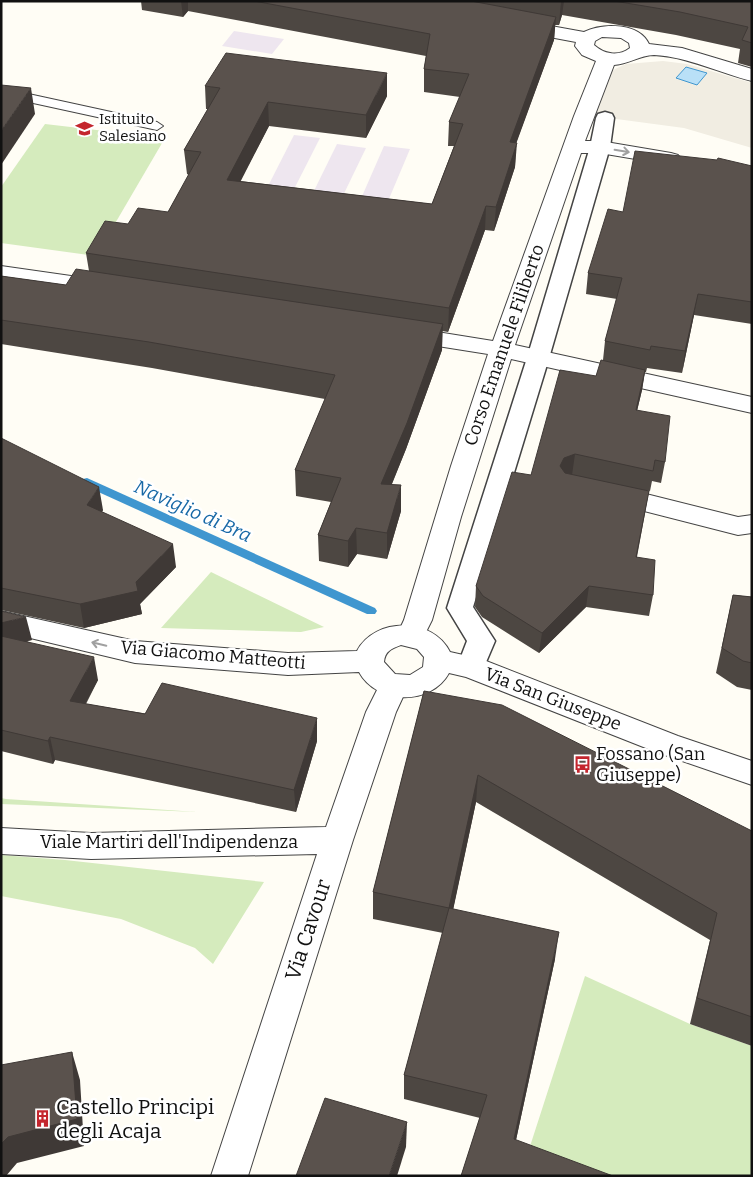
<svg xmlns="http://www.w3.org/2000/svg" width="753" height="1177" viewBox="0 0 753 1177" font-family="Bitter,serif">
<style>
.industrial{fill:#eee6ef}
.green{fill:#d5ebbd}
.plaza{fill:#f1ede2}
.water{fill:#b9e0f7;stroke:#3f96cf}
.lines{fill:none;stroke-linecap:round;stroke-linejoin:round}
.stream{fill:#3f96cf;fill-rule:evenodd}
.service-casing{stroke:#444;stroke-width:2}
.pedestrian-casing{stroke:#444;stroke-width:3}
.minor-casing{stroke:#444;stroke-width:2}
.tertiary-casing{stroke:#444;stroke-width:2}
.service{fill:#fff;fill-rule:evenodd}
.pedestrian{fill:#fff;fill-rule:evenodd}
.minor{fill:#fff;fill-rule:evenodd}
.tertiary{fill:#fff;fill-rule:evenodd}
.wall{fill:#4d4742}
.shaded-wall{fill:#3f3936}
.building{fill:#5a524d;stroke:#3f3936}
.oneway{stroke:#a0a0a0}
.labels{text-anchor:middle;dominant-baseline:central;stroke-width:5;stroke-linejoin:round;paint-order:stroke}
.far-poi-label{font-size:15px;fill:#111;stroke:#fff;text-anchor:start}
.street-label{font-size:18px;fill:#111;stroke:#fff}
.poi-label{font-size:18px;fill:#111;stroke:#fff;text-anchor:start}
.water-label{font-size:19px;font-style:italic;fill:#1768a6;stroke:#fff}
.near-street-label{font-size:21px;fill:#111;stroke:#fff}
.near-poi-label{font-size:21px;fill:#111;stroke:#fff;text-anchor:start}
</style>
<rect width="100%" height="100%" fill="#fffdf5"/>
<!-- industrial -->
<g class="industrial">
<path d="M234,31l50,8 -12,15 -50,-8z"/>
<path d="M294,135l26,3 -32,63 -26,-3z"/>
<path d="M337,144l29,4 -29,60 -29,-5z"/>
<path d="M384,146l26,3 -27,64 -27,-3z"/>
</g>
<!-- green -->
<g class="green">
<path d="M45,124l120,14 -69,118 -95,-13v-56z"/>
<path d="M211,572l113,55 -23,5 -140,-4z"/>
<path d="M1,798l5,1 191,13 -196,-8z"/>
<path d="M1,855l64,5 199,22 -51,82 -18,-16 -74,-29 -120,-23z"/>
<path d="M585,976l105,48 62,22v130h-208l-21,-8z"/>
</g>
<!-- plaza -->
<path class="plaza" d="M663,61l24,3 65,19v65l-68,-20 -90,-12 13,-41 8,-6 11,-5z"/>
<!-- water -->
<path class="water" d="M686,67l21,6 -10,12 -21,-7z"/>
<g class="lines">
<!-- stream -->
<path class="stream" d="M87,478l288,130 2,3 -2,3h-8l-284,-129 -1,-3 1,-3z"/>
<defs>
<path id="service" d="M1,88l156,34 6,4 -6,4 -156,-34z"/>
<path id="pedestrian" d="M605,112l7,2 2,4 -4,29 -61,211 -76,249 22,34 -14,33 -10,3 -10,-3 -4,-7 10,-26 -20,-33 80,-250 63,-211 6,-29 2,-4z"/>
<g id="minor">
<path d="M518,20l66,12c18,-9 55,-10 65,12l33,4 70,21v12c-33,-8 -63,-24 -98,-26 -14,0 -25,9 -40,10l-29,76h15l71,12 7,2 3,4 -3,4 -7,2 -71,-12h-19l-66,192 237,52v16l-241,-54 -50,158 -29,103 -11,22 -10,3 -10,-3 -4,-7 7,-15 47,-154 37,-112 -82,-13 -8,-2 -4,-5 4,-5 8,-2 87,14 81,-225 22,-55 -14,-6 -7,-9 1,-4 -64,-12 -3,-4 3,-4zM602,37l19,1 8,5 1,5c-12,9 -26,6 -36,-3l1,-4z"/>
<path d="M1,266l105,15 8,2 3,5 -3,5 -8,2 -105,-15z"/>
<path d="M610,485l128,32 14,-2v18l-14,2 -137,-35 -4,-6 4,-6z"/>
<path d="M393,675l10,3 5,8 -12,26 -43,128 -105,336h-37l106,-322 -226,5 -90,-5v-26l90,5 235,-6 40,-115 17,-34z"/>
</g>
<path id="tertiary" d="M1,611l134,30 153,12 69,-2c18,-34 76,-34 93,1l31,7 197,77 74,25v24l-96,-33 -190,-75 -17,-4c-18,33 -72,32 -90,-1l-71,3 -153,-12 -134,-32zM401,645l16,4 7,8 -1,10 -13,8 -15,-1 -11,-12c1,-11 7,-13 17,-17z"/>
</defs>
<!-- service casing -->
<use href="#service" class="service-casing"/>
<!-- pedestrian casing -->
<use href="#pedestrian" class="pedestrian-casing"/>
<!-- minor casing -->
<use href="#minor" class="minor-casing"/>
<!-- tertiary casing -->
<use href="#tertiary" class="tertiary-casing"/>
<!-- service -->
<use href="#service" class="service"/>
<!-- pedestrian -->
<use href="#pedestrian" class="pedestrian"/>
<!-- minor -->
<use href="#minor" class="minor"/>
<!-- tertiary -->
<use href="#tertiary" class="tertiary"/>
</g>
<!-- wall -->
<g class="wall">
<path d="M141,1h611v66l-14,-4 2,-14 -64,-14 -114,-20 -3,10h-4l-1,15 -38,103 -1,24 -21,64 -9,-1 -37,102 -6,-1v19l-36,99 -14,35 9,27 -14,48 -30,-5 -9,13 -29,-6 -1,-26 13,-33 -35,-6 -1,-26 30,-71 -173,-31 -151,-24v-68l65,9 23,-14 -3,-18 42,-29 40,-12 21,-37 -2,-1 -3,-24 24,-41h-2l-1,-23 182,10 -21,42 -97,-12 -29,55 192,23 22,-58h-6l1,-24 11,-25 -36,-5v-23l2,-13 -238,-45 -5,6 -41,-7z"/>
<path d="M752,166v158l-58,-9 -12,58 -35,-5 -1,4h-1l-3,18 -5,21 28,51 -4,21 -9,-2 -2,10 -13,-2 12,2 -12,66 16,38 -4,21 -63,-9 -47,46 -57,-36 -7,-10 1,-21 55,-111 65,-99 7,-16 2,-19 12,-42 -31,-5 2,-21 35,-61z"/>
<path d="M1,438l102,72 -1,2 74,55 -36,37 2,10 -58,14 -83,-18z"/>
<path d="M733,595l19,2v93l-15,-3 -21,-14z"/>
<path d="M1,611l31,29 -5,1 71,39 -12,24 231,37 -21,71 -241,-52 -2,4 -52,-13z"/>
<path d="M424,691l328,140v215l-62,-22 20,-84 -234,-138 -23,107 102,50 -39,181 -55,36 19,-58 -76,-19v-24l39,-142 -70,-14v-27z"/>
</g>
<!-- shaded-wall -->
<g class="shaded-wall">
<path d="M181,1h7v10l-5,6z"/>
<path d="M561,1h3l-2,14 -3,10z"/>
<path d="M556,17l-2,23 -46,126 2,-24z"/>
<path d="M387,73v23l-21,42v-23z"/>
<path d="M31,88l4,26 -34,51v-34z"/>
<path d="M268,102l1,24 -40,78 -2,-24z"/>
<path d="M517,143l-2,24 -21,64 2,-24z"/>
<path d="M486,206l-1,24 -37,102 1,-24z"/>
<path d="M698,294l-4,21 -12,58 3,-22z"/>
<path d="M443,324l-1,26 -36,99 -25,61v-26z"/>
<path d="M645,370l-3,20 -10,41 4,-21z"/>
<path d="M575,454l-3,21 -11,4 -1,-13 4,-8z"/>
<path d="M401,485v26l-14,48v-26z"/>
<path d="M99,487l4,23 -12,18 -4,-23z"/>
<path d="M356,528l1,26 -9,13v-26z"/>
<path d="M173,544l3,23 -36,37 2,10 -58,14 -4,-24 56,-22z"/>
<path d="M589,586l-3,21 -47,46 3,-20z"/>
<path d="M26,617l6,23 -31,7v-24z"/>
<path d="M94,657l4,23 -24,44 -4,-23z"/>
<path d="M317,718v23l-21,71 -2,-22z"/>
<path d="M50,737l5,23 -2,4 -5,-23z"/>
<path d="M478,775l-2,27 -28,132 1,-26z"/>
<path d="M559,932l-4,27 -44,204 3,-24z"/>
<path d="M72,1052l8,28 4,66 -67,17 -11,13h-5v-32z"/>
<path d="M407,1122l-1,25 -9,29h-8z"/>
</g>
<!-- building -->
<g class="building">
<path d="M254,1h217l85,16 -46,125 7,1 -21,64 -10,-1 -37,102 -363,-55 19,-32 23,3 10,-16 30,4 33,-60 -17,-2 36,-62 -15,-2 21,-33 161,20 -21,42 -98,-13 -41,78 205,24 31,-80 -14,-2 20,-48 -45,-5 6,-35z"/>
<path d="M614,1h138v42l-10,-3 6,-13 -68,-15z"/>
<path d="M1,85l30,3 -30,43z"/>
<path d="M635,151l82,9 1,-2 34,8v136l-54,-8 -13,57 -34,-5 -1,4 -45,-9 17,-63 -34,-5 20,-64 15,3z"/>
<path d="M76,269l367,55 -36,99 -26,61 20,1 -14,48 -31,-5 -8,13 -30,-6 23,-57 -46,-8 40,-95 -186,-33 -148,-22v-44l65,9z"/>
<path d="M601,360l44,10 -9,40 34,6 -5,46 -10,-2 -2,11 -78,-17 -11,4 -4,8 5,7 84,18 -13,66 19,3 -2,35 -64,-9 -47,47 -59,-37 -7,-10 36,-114 19,3 29,-105 36,6z"/>
<path d="M1,438l98,49 -12,18 86,39 -37,38 2,9 -58,13 -79,-16z"/>
<path d="M733,595l19,2v66l-9,-2 -21,-13z"/>
<path d="M1,611l25,6 -25,6z"/>
<path d="M1,636l93,21 -24,44 75,13 17,-31 155,35 -23,72 -244,-53 -2,4 -47,-11z"/>
<path d="M424,691l78,14 250,126v186l-55,-19 20,-85 -239,-138 -29,133 -76,-16z"/>
<path d="M449,908l110,24 -45,207 99,37h-152l26,-81 -83,-20z"/>
<path d="M72,1052l5,67 -69,18 -7,7v-79z"/>
<path d="M325,1098l82,24 -18,54h-93z"/>
</g>
<!-- one-way arrows -->
<defs><path id="oneway-shaft" d="M-6 0H5M1.5-3L5.5 0L1.5 3" fill="none" stroke-width="1.6" stroke-linecap="round" stroke-linejoin="round" transform="scale(1.25)"/></defs>
<g class="oneway">
<use href="#oneway-shaft" transform="translate(622 151) rotate(9)"/>
<use href="#oneway-shaft" transform="translate(99 644) rotate(-167)"/>
</g>
<!-- icons -->
<defs>
<symbol id="school-bare" viewBox="-9 -9 18 18"><path d="M0-5L7-2L0 1L-7-2ZM-4 1L0 2.5L4 1V4Q0 6-4 4Z" fill="#c4262e" stroke="#fff" stroke-width="2.5" paint-order="stroke"/></symbol>
<symbol id="bus-bare" viewBox="-9 -9 18 18"><path d="M-5-6H5V4H4V6H2V4H-2V6H-4V4H-5ZM-3.5-4V0h7V-4ZM-3.5 1.2v1.5H-2V1.2ZM2 1.2v1.5H3.5V1.2Z" fill="#c4262e" stroke="#fff" stroke-width="2.5" paint-order="stroke"/></symbol>
<symbol id="building-bare" viewBox="-9 -9 18 18"><path d="M-4-6H4V6H1V3H-1V6H-4ZM-2.5-4.3h1.7v1.8h-1.7ZM.8-4.3h1.7v1.8H.8ZM-2.5-1h1.7V.8h-1.7ZM.8-1h1.7V.8H.8Z" fill="#c4262e" stroke="#fff" stroke-width="2.5" paint-order="stroke"/></symbol>
</defs>
<g fill-rule="evenodd">
<use href="#school-bare" x="72" y="116" width="25" height="25"/>
<use href="#bus-bare" x="570" y="752" width="25" height="25"/>
<use href="#building-bare" x="30" y="1106" width="25" height="25"/>
</g>
<g class="labels">
<!-- far-poi labels -->
<g class="far-poi-label">
<text x="99" y="119">Istituito<tspan x="99" dy="17">Salesiano</tspan></text>
</g>
<!-- street labels -->
<g class="street-label">
<text transform="translate(504 345) rotate(-71)">Corso Emanuele Filiberto</text>
<text transform="translate(213 655) rotate(5)">Via Giacomo Matteotti</text>
<text transform="translate(553 699) rotate(21)">Via San Giuseppe</text>
<text x="169" y="842">Viale Martiri dell'Indipendenza</text>
</g>
<!-- poi labels -->
<g class="poi-label">
<text x="596" y="754">Fossano (San<tspan x="596" dy="21">Giuseppe)</tspan></text>
</g>
<!-- water labels -->
<g class="water-label">
<text transform="translate(193 511) rotate(24)">Naviglio di Bra</text>
</g>
<!-- near-street labels -->
<g class="near-street-label">
<text transform="translate(308 930) rotate(-72)">Via Cavour</text>
</g>
<!-- near-poi labels -->
<g class="near-poi-label">
<text x="56" y="1107">Castello Principi<tspan x="56" dy="24">degli Acaja</tspan></text>
</g>
</g>
<!-- border -->
<rect width="753" height="1177" fill="none" stroke="#111111" stroke-width="5"/>
</svg>
